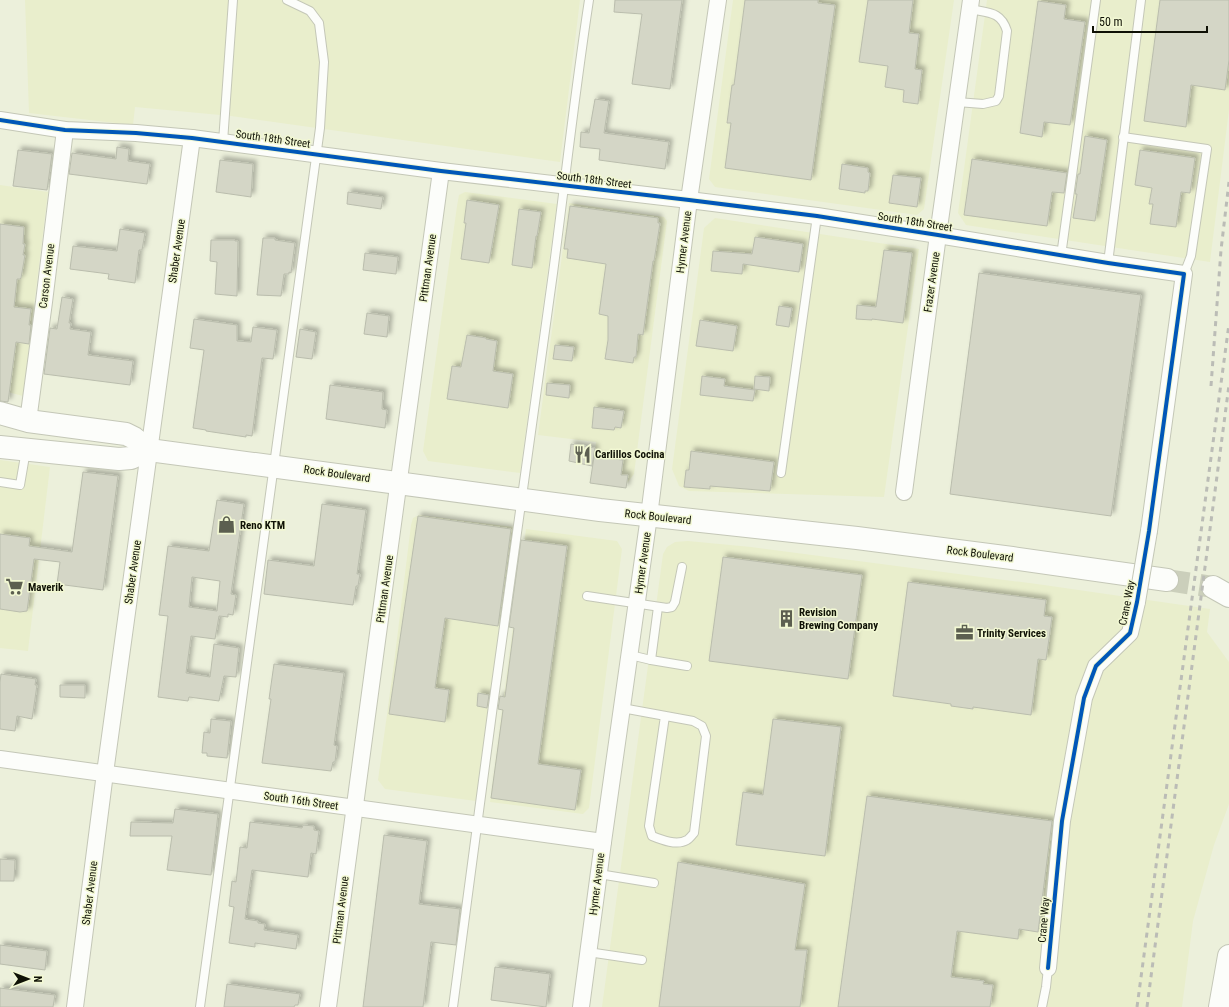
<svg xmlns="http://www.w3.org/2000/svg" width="1229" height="1007" viewBox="0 0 1229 1007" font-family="'Roboto Condensed',sans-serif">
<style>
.built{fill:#e9eecc}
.building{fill:#d4d6c6;stroke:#babdad;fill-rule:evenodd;filter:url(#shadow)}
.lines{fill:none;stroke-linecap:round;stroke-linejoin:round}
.secondary-tunnel{stroke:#cbcfbb;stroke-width:22;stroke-dasharray:22 11;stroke-linecap:butt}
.service-casing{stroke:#c4c7b7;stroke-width:10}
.minor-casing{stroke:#c4c7b7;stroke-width:18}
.secondary-casing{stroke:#c4c7b7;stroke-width:24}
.motorway-casing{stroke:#c4c7b7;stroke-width:24}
.service{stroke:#fcfdfa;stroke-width:8}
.minor{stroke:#fcfdfa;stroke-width:16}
.secondary{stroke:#fcfdfa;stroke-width:22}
.motorway{stroke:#fcfdfa;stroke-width:22}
.rail{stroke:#bbbcb6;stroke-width:3;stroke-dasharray:5 5;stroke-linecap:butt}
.minor-bridge-casing{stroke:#c4c7b7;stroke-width:18;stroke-linecap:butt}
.minor-bridge{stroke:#fcfdfa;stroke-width:16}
.cycleway-casing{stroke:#f2f8d3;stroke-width:6}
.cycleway{stroke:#0057b8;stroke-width:4}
.labels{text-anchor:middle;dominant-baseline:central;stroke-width:3;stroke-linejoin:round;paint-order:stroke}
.street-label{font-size:11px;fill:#0f1105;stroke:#f2f8d3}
.poi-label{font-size:11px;font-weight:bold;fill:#0f1105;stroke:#f2f8d3;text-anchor:start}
</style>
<defs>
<filter id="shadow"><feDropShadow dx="3.5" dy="-3.5" stdDeviation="2" flood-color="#0004"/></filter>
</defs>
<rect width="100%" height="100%" fill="#ecf0db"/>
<!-- built -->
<g class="built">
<path d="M25,0h555l-20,162 -329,-46 -96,-9 -2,18 -104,-12z"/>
<path d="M733,0h221l-30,209 -7,6 -202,-28 -6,-8z"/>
<path d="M987,0h242v110l-19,152 -244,-37 -8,-12z"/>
<path d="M0,185l48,7 -25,204 -23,-6z"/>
<path d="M465,192l92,12 -37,269 -92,-12 -5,-10 34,-245 2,-11z"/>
<path d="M569,203l95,14 3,4 -33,253 -9,12 -34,-4 5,-40 -58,-7z"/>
<path d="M715,218l204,31 -35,248 -195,-6 -10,-5 -7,-17 32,-241z"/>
<path d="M0,460l50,7 -22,184 -28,-3z"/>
<path d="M419,515l95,12 -38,274 -91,-12 -7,-9 15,-109 18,-146 2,-7z"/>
<path d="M526,529l91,12 5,8 -33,259 -6,6 -93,-12z"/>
<path d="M688,541l63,6 293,38 166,24 -3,23 22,30v142l-15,41 -21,76 -11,86h-580l61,-453 4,-7 8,-5z"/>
</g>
<!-- building -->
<g class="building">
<path d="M615,0h67l-12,89 -38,-5 10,-70 -28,-2z"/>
<path d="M745,0h73v3l17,2 -24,175 -86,-12 6,-45h-4l5,-38h2z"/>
<path d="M868,0h45l-4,33 10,1 -4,35 7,1 -4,34 -15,-2 1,-12 -19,-3 3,-21 -29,-4z"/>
<path d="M1160,0h69v60l-4,30 -34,-5 -5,42 -42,-6z"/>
<path d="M1038,1l28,4 -2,14 21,3 -15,103 -26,-3 -2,15 -22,-4z"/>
<path d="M595,99l14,2 -5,32 65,9 -4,27 -66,-9 1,-11 -20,-2 1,-15 8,1z"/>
<path d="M1085,136l22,4 -12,81 -22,-3 4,-24h-2l3,-20h2z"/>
<path d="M117,147l12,2 -1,12 22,3 -3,20 -78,-10 3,-21 44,6z"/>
<path d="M18,150l34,4 -5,36 -34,-4z"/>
<path d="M1140,150l55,8 -5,35 -9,-1 -5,35 -26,-3 3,-20h-4l3,-16 -17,-3z"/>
<path d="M972,159l95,14 -3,20 -12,-1 -5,34 -83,-11z"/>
<path d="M220,160l33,4 -2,33 -35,-5z"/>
<path d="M842,164l26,4v4l2,1 -2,18h-3v2l-26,-4z"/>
<path d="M893,175l28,3 -4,29 -28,-4z"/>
<path d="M348,192l35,5 -2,12 -34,-5z"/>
<path d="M467,200l32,5 -10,58 -28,-4 5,-36h-2z"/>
<path d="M570,206l88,12v5h2l-6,38h-1l-10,74 -5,-1 -2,23h-2l-1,6 -28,-4 3,-19v-24l-9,-2 7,-50 -39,-6 1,-9h-4z"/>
<path d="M519,209l22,3 -4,24h-1l-4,32 -20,-3z"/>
<path d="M0,224l24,3 -1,17h2l-2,11h2l-4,23 -1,1h-3l-3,28 17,2 -2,16h2l-2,19 -13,-2 -8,60 -8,-1z"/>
<path d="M120,229l25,4 -3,17h-3l-4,33 -27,-4 1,-5 -39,-5 3,-23 44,5z"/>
<path d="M755,237l48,7 -4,28 -56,-8 -1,10 -31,-3 2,-20 39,3z"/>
<path d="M263,238h12v2l20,3 -4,30 -2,-1v2h-5l-3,22 -24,-1z"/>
<path d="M211,240h24v1h3l-1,55 -22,-2 2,-32 -7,-1z"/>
<path d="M884,250l28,3 -9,70 -31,-4v1l-16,-1 1,-14 19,2z"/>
<path d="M365,253l33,4 -2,17 -33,-4z"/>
<path d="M979,273l162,22 -30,221 -161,-22z"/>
<path d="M62,297l11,2 -4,24h2l-1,6 21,3 -3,23 45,6 -3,24 -86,-11 6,-46 7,1z"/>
<path d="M779,306l13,2 -3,19 -13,-2z"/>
<path d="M367,313l22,3 -2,21 -23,-3z"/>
<path d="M194,319l43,6v16l14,1 2,-15 24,3 -4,29 -11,-1 -10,78 -6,-1v2l-40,-6v-1l-13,-2 11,-78 -14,-2z"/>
<path d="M700,320l37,6 -4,25 -37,-5z"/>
<path d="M300,329l16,3 -4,27 -16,-2z"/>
<path d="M467,335l19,3v1l11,2 -4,30 20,3 -5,34 -61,-9 5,-33 9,1z"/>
<path d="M555,345l19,2 -2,14 -19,-2z"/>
<path d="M702,376l23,3 -1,7 31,4 -2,11 -53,-6z"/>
<path d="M755,376l15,1 -1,14 -15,-2z"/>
<path d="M547,383l23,2 -1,13 -23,-3z"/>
<path d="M330,385l53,7 -1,17 5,1 -2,18 -59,-9z"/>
<path d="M594,407l30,4 -3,17 -6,-1 -1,3 -22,-2z"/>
<path d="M571,444l24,4 -3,18 -23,-5z"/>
<path d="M691,451l83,11 -4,29 -60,-5v3l-26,-2 2,-17h3z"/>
<path d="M594,457l29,3 -2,15h7l-2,13 -36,-5z"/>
<path d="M83,472l35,4 -15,114 -46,-6 3,-22 -26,-3 -7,52 -7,1 -20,-3v-75l30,4 -1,8 43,6z"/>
<path d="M217,500l27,4 -13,90 5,1 -3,20 -5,-1v3l-9,-1 -4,23 -24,-3 -5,37 24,4 4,-33 25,4 -3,29 -12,-1 -5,25 -30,-4 -1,4 -30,-4 10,-81 -9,-1 9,-69 41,5zM192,577l28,4 -3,30 -28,-4z"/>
<path d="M322,504l44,6 -9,64h3l-2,12h-2l-3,19 -89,-11 4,-34 46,6z"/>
<path d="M418,516l93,13 -13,97 -53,-8 -10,70 14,2 -4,32 -56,-8z"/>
<path d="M521,540l46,6 -29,218 43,6 -6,40 -84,-12 12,-88 -5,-1 2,-13 5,1 9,-69 -5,-1z"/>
<path d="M723,557l139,18 -14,104 -139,-18z"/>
<path d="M908,582l138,18 -2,16 8,1 -6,43 -8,-1 -7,56 -58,-8v2l-22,-3v-2l-58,-8z"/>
<path d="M274,664l70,9 -10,72 3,1 -2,16h-2l-2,9 -69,-8 9,-64h-2z"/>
<path d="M1,674l35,5 -1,6h2l-5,34 -15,-3 -2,15 -15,-2v-47z"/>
<path d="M60,685h25v13l-25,-1z"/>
<path d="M478,693l11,2 -2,13 -10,-2z"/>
<path d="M211,719l20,2 -4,37 -20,-2v-3h-5l2,-21 6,1z"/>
<path d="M773,719l68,8 -16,129 -89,-11 7,-53 20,3z"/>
<path d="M867,796l185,25 -14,111 -19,-3 -1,10 -61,-8 -6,46 33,4 -1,3 10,1 -3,22h-152z"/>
<path d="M175,809l43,5 -7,61 -44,-5 5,-34h-42l1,-14 42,1z"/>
<path d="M250,822l52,6 1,-3 11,1v4l5,1 -3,23 -5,-1 -3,24 -56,-7 -7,49 13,2v2l7,1 -1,6 34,5 -2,14 -41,-6v4l-26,-4 5,-36 -5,-1 3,-25 4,1 4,-35 7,1z"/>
<path d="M384,835l43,6 -8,63 41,5 -4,36 -25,-3 -8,65h-60z"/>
<path d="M0,859l15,1 -1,21h-14z"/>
<path d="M678,862l127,22 -10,66h12l-7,57h-141z"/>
<path d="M0,945l47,6 -2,19 -45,-6z"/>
<path d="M495,967l55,7 -4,33 -55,-7z"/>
<path d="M227,984l73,10 -2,11h-3l-1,2h-70z"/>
<path d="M0,988l55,7 -2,12h-53z"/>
</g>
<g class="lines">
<!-- secondary-tunnel -->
<path class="secondary-tunnel" d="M1167,580l46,7"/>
<defs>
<g id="service">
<path d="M957,102l26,2 13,-3 3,-5 8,-65c-6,-20 -19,-18 -37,-22"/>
<path d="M1123,137l84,12 -16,107 -7,18"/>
<path d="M223,142l10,-142"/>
<path d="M1061,256l35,-256"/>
<path d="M1108,263l33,-263"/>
<path d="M781,473l36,-257"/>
<path d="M0,482l20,3 6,-35"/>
<path d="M587,596l80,12 5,-1 3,-5 7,-35"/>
<path d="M630,655l21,5 36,6"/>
<path d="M651,660l7,-53"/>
<path d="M622,708l71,13 9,5 4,10 -12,97c-2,2 -5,6 -7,7 -10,6 -25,0 -35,-4l-3,-10 16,-110"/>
<path d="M599,874l55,9"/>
<path d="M588,952l54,8"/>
<path d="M200,1007l120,-879 4,-66 -5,-39 -9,-12 -23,-11"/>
<path d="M453,1007c32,-245 65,-489 100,-734 12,-91 22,-182 36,-273"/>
<path d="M1042,1007l4,-20 2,-19"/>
</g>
<g id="minor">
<path d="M0,120l65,10 71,3 56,5 249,33 248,29 128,16 121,19 170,28 76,11 -35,257"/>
<path d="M28,421l16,-119 21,-172"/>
<path d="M904,492l34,-257 33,-235"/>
<path d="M0,759l603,83"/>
<path d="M1048,968l14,-147 22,-123 12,-32 34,-33 7,-31"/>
<path d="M75,1007l30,-234 87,-635"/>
<path d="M328,1007c36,-279 76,-557 113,-836"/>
<path d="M581,1007l22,-165 46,-326 40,-316 29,-200"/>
</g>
<g id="secondary">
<path d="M0,413l28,8 98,13 8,4 15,12 451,60 257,28 155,20 155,22"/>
<path d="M0,447l119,12 12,-1 18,-8"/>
<path d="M1213,587l16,9"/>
</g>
<path id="motorway" d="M1220,1007l9,-51"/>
</defs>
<!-- service casing -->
<use href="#service" class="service-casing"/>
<!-- minor casing -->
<use href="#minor" class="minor-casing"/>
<!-- secondary casing -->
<use href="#secondary" class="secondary-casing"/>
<!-- motorway casing -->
<use href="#motorway" class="motorway-casing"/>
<!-- service -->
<use href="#service" class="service"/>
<!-- minor -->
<use href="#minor" class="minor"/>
<!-- secondary -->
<use href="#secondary" class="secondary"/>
<!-- motorway -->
<use href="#motorway" class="motorway"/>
<!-- rail -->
<g class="rail">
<path d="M1211,386l10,-136 8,-68"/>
<path d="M1137,1007l92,-683"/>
<path d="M1147,1007l82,-622"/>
</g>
<defs>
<path id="minor-bridge" d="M1137,602l12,-71"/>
</defs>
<!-- minor-bridge casing -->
<use href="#minor-bridge" class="minor-bridge-casing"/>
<!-- minor-bridge -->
<use href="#minor-bridge" class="minor-bridge"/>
<defs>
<path id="cycleway" d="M0,120l65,10 71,3 56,5 249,33 248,29 128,16 121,19 170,28 76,11 -35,257 -12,71 -7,31 -34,33 -12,32 -22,123 -14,147"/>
</defs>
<!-- cycleway casing -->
<use href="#cycleway" class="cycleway-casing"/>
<!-- cycleway -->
<use href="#cycleway" class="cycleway"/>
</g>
<!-- icons -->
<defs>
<symbol id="restaurant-bare" viewBox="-9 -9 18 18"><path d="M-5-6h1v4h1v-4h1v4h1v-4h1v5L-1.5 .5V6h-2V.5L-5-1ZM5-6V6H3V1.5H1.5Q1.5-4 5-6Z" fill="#5c5f50" stroke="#f2f8d3" stroke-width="2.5" paint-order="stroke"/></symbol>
<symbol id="shop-bare" viewBox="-9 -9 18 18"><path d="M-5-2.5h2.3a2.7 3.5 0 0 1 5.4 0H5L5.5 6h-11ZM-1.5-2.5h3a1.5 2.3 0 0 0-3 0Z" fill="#5c5f50" stroke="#f2f8d3" stroke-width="2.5" paint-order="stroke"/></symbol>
<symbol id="supermarket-bare" viewBox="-9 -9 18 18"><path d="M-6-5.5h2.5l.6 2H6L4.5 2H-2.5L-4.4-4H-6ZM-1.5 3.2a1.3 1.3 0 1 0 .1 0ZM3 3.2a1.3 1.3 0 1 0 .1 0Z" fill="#5c5f50" stroke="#f2f8d3" stroke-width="2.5" paint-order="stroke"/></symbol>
<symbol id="building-bare" viewBox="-9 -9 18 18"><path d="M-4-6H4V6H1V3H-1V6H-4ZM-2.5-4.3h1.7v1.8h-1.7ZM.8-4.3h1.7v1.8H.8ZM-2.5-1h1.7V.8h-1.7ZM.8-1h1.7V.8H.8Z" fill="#5c5f50" stroke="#f2f8d3" stroke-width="2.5" paint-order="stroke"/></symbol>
<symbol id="office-bare" viewBox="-9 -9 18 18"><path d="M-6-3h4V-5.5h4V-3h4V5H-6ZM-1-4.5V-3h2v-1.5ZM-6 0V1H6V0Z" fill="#5c5f50" stroke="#f2f8d3" stroke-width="2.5" paint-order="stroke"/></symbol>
</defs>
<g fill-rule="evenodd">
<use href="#restaurant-bare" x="570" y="442" width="25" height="25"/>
<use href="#shop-bare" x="214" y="512" width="25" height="25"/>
<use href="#supermarket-bare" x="2" y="574" width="25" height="25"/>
<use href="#building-bare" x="774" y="606" width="25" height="25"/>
<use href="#office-bare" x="952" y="620" width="25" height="25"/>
</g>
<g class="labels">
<!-- street labels -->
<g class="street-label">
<text transform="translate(273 139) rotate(8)">South 18th Street</text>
<text transform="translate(594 180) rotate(7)">South 18th Street</text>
<text transform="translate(915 222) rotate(9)">South 18th Street</text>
<text transform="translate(684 242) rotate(-83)">Hymer Avenue</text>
<text transform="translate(177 251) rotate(-82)">Shaber Avenue</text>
<text transform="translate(428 268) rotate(-82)">Pittman Avenue</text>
<text transform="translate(47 276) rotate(-83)">Carson Avenue</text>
<text transform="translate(932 282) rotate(-82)">Frazer Avenue</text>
<text transform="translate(337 474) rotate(8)">Rock Boulevard</text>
<text transform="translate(658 517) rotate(6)">Rock Boulevard</text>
<text transform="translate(980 554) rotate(7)">Rock Boulevard</text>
<text transform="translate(643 563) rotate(-82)">Hymer Avenue</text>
<text transform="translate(133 572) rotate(-82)">Shaber Avenue</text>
<text transform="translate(385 589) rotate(-82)">Pittman Avenue</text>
<text transform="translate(1127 603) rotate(-79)">Crane Way</text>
<text transform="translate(301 801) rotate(8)">South 16th Street</text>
<text transform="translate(597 884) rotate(-83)">Hymer Avenue</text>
<text transform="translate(90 893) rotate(-83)">Shaber Avenue</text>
<text transform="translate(341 910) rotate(-83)">Pittman Avenue</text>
<text transform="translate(1044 920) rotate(-85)">Crane Way</text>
</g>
<!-- poi labels -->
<g class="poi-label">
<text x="595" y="454">Carlillos Cocina</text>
<text x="240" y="525">Reno KTM</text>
<text x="28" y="587">Maverik</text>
<text x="799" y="612">Revision<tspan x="799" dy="13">Brewing Company</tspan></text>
<text x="977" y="633">Trinity Services</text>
</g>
</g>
<!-- north arrow -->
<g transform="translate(28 979) rotate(90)" stroke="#f2f8d3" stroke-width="3" paint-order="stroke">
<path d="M0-3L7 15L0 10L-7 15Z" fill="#0f1105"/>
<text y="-6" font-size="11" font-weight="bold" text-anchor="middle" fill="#0f1105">N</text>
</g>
<!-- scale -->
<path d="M1093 26v6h114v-6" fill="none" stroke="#0f1105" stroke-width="2"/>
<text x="1099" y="26" font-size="12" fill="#0f1105" stroke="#f2f8d3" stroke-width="3" paint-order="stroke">50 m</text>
</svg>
